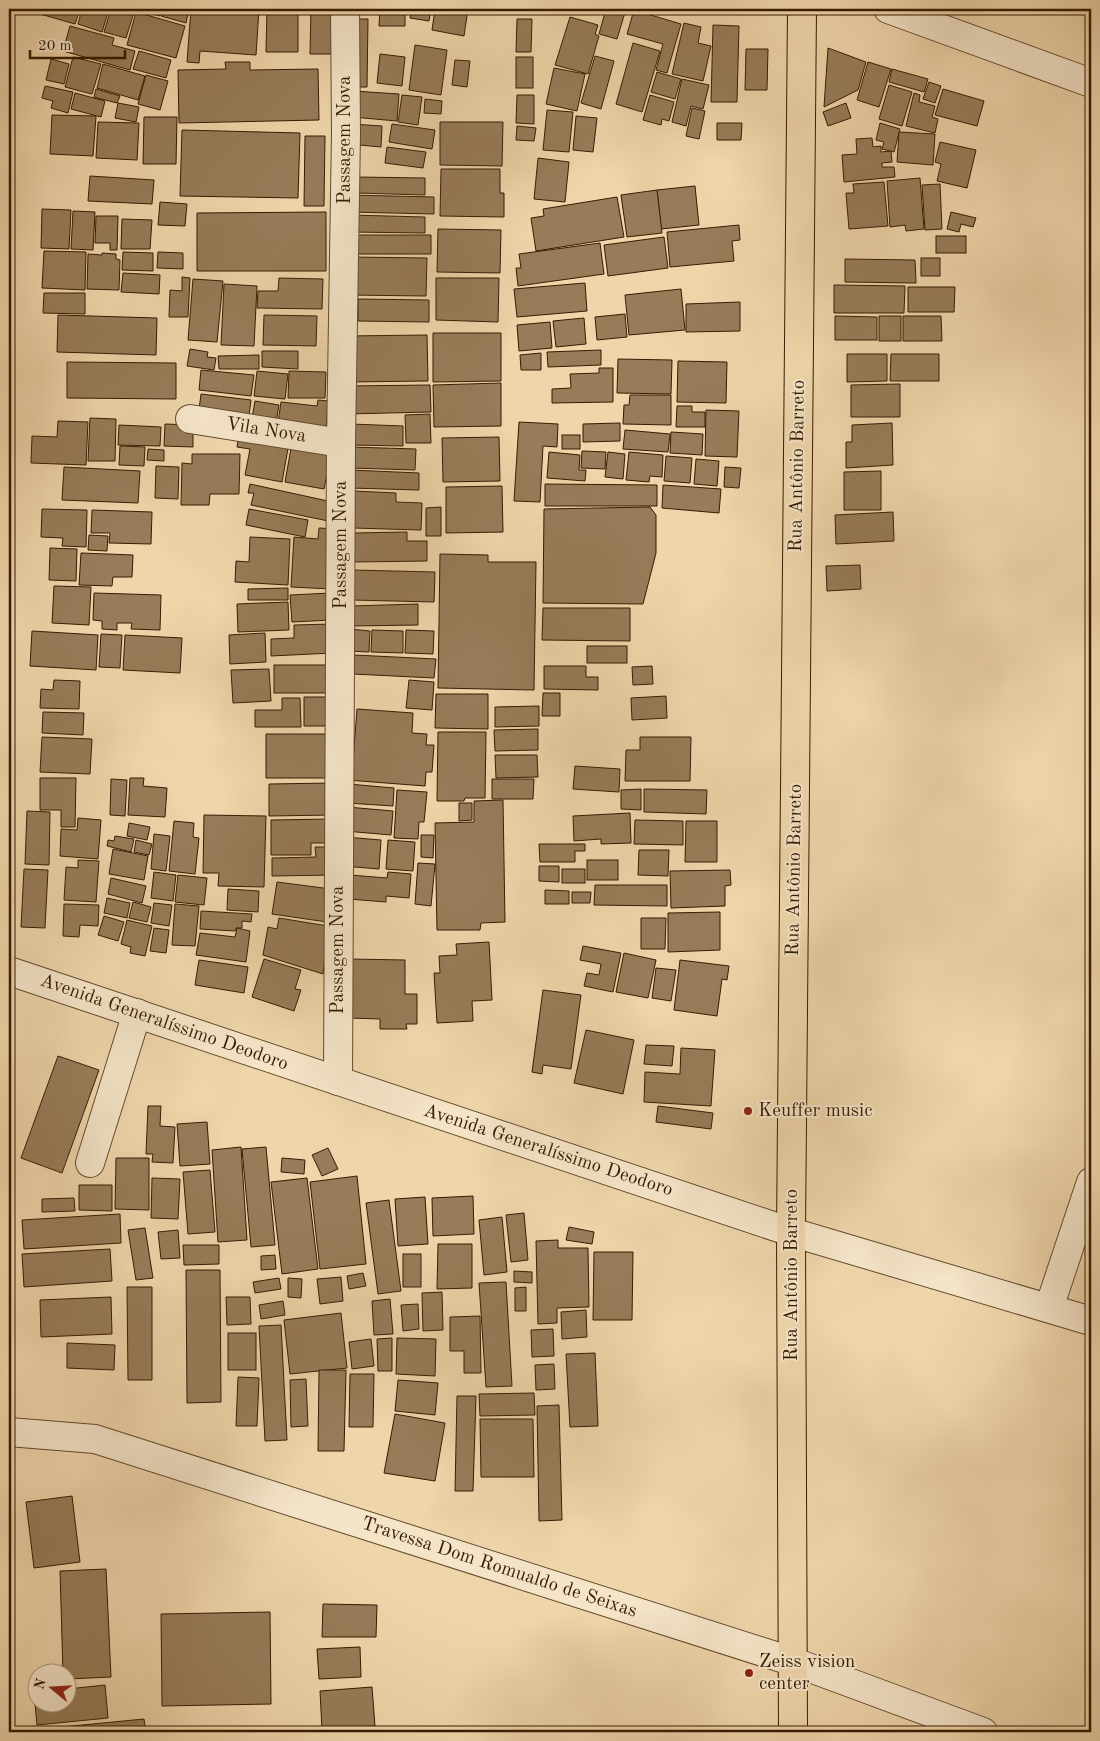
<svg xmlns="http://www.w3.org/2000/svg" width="1100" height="1741" viewBox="0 0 1100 1741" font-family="'Old Standard TT',serif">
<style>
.building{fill:#967c59;stroke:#371b02}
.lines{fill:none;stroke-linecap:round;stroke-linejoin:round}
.minor-casing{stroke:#654a2c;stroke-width:30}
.major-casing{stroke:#371b02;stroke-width:30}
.minor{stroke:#f4e4c8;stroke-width:28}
.major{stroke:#eed5aa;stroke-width:28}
.poi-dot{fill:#8f2418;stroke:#f4e4c8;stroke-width:2}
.labels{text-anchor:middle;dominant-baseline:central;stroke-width:4;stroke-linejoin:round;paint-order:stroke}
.street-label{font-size:19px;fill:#371b02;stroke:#f4e4c8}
.poi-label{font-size:19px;fill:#371b02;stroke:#f4e4c8;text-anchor:start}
</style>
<rect width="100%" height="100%" fill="#eed5aa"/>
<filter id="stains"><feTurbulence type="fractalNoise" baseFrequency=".004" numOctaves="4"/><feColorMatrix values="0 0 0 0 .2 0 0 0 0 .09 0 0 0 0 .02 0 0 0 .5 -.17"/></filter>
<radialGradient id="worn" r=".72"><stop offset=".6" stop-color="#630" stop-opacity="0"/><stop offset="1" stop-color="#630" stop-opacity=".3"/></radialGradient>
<!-- building -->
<g class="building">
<path d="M42,9h38l-5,15 -35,-10z"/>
<path d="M82,9h27l-7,23 -24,-8z"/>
<path d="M111,9h13l10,3 -8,26 -22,-6z"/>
<path d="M133,9h29l-2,7z"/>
<path d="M163,9h11l14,4 -2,10 -25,-7z"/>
<path d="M191,9h68l-3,46 -56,-4 -1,12 -12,-1z"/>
<path d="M267,9h31v43h-32z"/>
<path d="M311,9h26l-1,45h-26z"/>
<path d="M380,9h25v17h-26z"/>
<path d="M412,9h19l-2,12 -19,-3z"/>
<path d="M435,9h33l-4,27 -32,-6z"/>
<path d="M606,9h20l-9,30 -18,-5z"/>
<path d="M634,10l47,14 -14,49 -11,-3 7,-26 -36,-10z"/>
<path d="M136,12l49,14 -9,32 -49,-13z"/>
<path d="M570,17l28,8 -3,9 4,2 -11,38 -33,-9z"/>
<path d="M351,19h17l-1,68h-17z"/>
<path d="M517,19h15l-1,33h-15z"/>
<path d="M684,23l17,4 -3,16 13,3 -8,35 -31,-7z"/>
<path d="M713,25l26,1 -2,76h-26z"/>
<path d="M70,26l44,12 -2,7 23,6 -5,19 -67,-19z"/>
<path d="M633,43l27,8 -18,61 -26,-8z"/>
<path d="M415,45l32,5 -6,45 -32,-5z"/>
<path d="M828,48l38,14 -8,28 -34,17z"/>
<path d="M746,49h22l-1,41h-22z"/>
<path d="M139,51l32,9 -5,18 -33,-9z"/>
<path d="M380,54l25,3 -3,29 -25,-3z"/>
<path d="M595,56l19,5 -13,48 -20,-6z"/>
<path d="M73,57l28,7 -9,30 -27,-7z"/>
<rect x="516" y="57" width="17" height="31"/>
<path d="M51,59l18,5 -5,20 -18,-4z"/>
<path d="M455,60l15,1 -3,26 -15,-2z"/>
<path d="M225,62h25v8l68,-1 1,51 -140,3 -1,-53 48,-1z"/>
<path d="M868,62l23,7 -12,38 -22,-7z"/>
<path d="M103,64l42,12 -7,24 -41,-12z"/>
<path d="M554,68l31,6 -8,37 -31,-7z"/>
<path d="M892,69l36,10 -4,13 -35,-10z"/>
<path d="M657,72l24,7 -6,20 -24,-7z"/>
<path d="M146,75l22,6 -8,29 -22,-6z"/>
<path d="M682,79l27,6 -6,24 -12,-3 -5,20 -14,-4z"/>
<path d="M929,82l12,4 -6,17 -12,-4z"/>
<path d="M889,85l23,7 -10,34 -23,-7z"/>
<path d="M45,86l28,6 -5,21 -17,-5 2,-7 -11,-3z"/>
<path d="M96,89l24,7 -3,7 -23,-6z"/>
<path d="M943,89l41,12 -7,25 -42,-11z"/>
<path d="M354,91l45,3 -2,27 -45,-4z"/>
<path d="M75,93l30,8 -4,16 -30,-8z"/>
<path d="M914,93l6,2 -1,7 16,4 -3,11 6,2 -3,14 -29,-7z"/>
<path d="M402,95l20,2 -4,28 -20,-3z"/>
<path d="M517,95h17v29l-18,-1z"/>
<path d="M650,95l24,7 -5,19 -7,-2 -1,6 -18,-5z"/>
<path d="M425,99l17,2 -1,13 -17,-1z"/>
<path d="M118,103l21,4 -3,15 -21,-4z"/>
<path d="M846,103l5,15 -23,8 -5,-14z"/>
<path d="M692,108l13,3 -6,28 -13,-3z"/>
<path d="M547,110l26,2 -4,40 -26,-2z"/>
<path d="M52,115l44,1 -3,40 -43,-2z"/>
<path d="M576,116l21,2 -4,34 -20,-2z"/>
<path d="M144,117h33l-1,47h-33z"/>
<path d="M98,122l41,1 -2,37 -41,-2z"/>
<path d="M440,122h63l-1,44 -62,-1z"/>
<path d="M717,123h25l-1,17h-24z"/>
<path d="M880,123l20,6 -6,23 -12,-3 2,-7 -8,-2z"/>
<path d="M351,124l31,2 -1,21 -32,-3z"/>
<path d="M392,124l43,6 -3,19 -43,-7z"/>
<path d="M517,126l19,2 -2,13 -18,-1z"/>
<path d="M182,130l118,3 -2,65 -118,-2z"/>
<path d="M899,132l36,2 -2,31 -36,-3z"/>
<path d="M305,136h20l-1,70h-20z"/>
<path d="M872,138l1,9 8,-1v6l10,-1 1,11 -10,1v4h12l1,10 -51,5 -2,-27 15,-1 -1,-15z"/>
<path d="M940,142l36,8 -9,38 -30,-7 4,-17 -6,-2z"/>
<path d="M387,147l39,5 -3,16 -38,-5z"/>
<path d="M538,158l31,4 -4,40 -31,-3z"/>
<path d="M441,169h59v24h4v24l-64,-1z"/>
<path d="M90,176l64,4 -2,24 -64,-3z"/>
<path d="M357,177l68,1v17l-68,-2z"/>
<path d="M920,178l4,51 -18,2 -1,-6 -15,2 -3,-46z"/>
<path d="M884,182l4,44 -39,3 -3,-36h8l-1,-9z"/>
<path d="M940,184l2,45 -17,1 -3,-45z"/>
<path d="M695,186l4,39 -38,4 -4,-39z"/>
<path d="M657,190l5,43 -35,4 -6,-42z"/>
<path d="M350,195l84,2v17l-85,-2z"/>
<path d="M617,197l7,40 -88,14 -5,-33 13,-2 -1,-7z"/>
<path d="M160,202l27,2 -2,22 -27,-1z"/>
<path d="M42,209l29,1 -2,39 -28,-1z"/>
<path d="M73,211l22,1 -2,38 -22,-1z"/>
<path d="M326,212v59h-129v-58z"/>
<path d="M951,212l25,6 -3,9 -12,-3 -2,8 -12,-3z"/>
<path d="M350,215l75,2v16l-75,-1z"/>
<path d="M96,216h22l-1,34h-7v-7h-15z"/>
<path d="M122,219l30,1 -2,29h-29z"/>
<path d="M739,225l1,15 -8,1 2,20 -64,6 -3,-35z"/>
<path d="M438,229l63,1 -1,43 -63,-1z"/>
<path d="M349,235h82v19h-83z"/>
<rect x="936" y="236" width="30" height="17"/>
<path d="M664,237l4,31 -60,8 -4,-31z"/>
<path d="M600,243l4,31 -86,12 -2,-18h5l-2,-14z"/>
<path d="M44,251l42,1 -1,38 -43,-2z"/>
<path d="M123,252l30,1v18l-31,-1z"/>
<path d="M158,252l25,1v16l-26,-1z"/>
<path d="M102,253l14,1v5l4,1 -1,30 -32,-1 1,-35 14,1z"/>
<path d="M351,257l76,1 -1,38 -76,-1z"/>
<rect x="921" y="258" width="19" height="18"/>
<path d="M845,259l70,1 1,23 -71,-1z"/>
<path d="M123,273l37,2 -1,19 -38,-2z"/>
<path d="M182,277l8,1 -2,39h-19l1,-27 12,1z"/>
<path d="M279,278l44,1 -1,30 -65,-1 1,-17h20z"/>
<path d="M436,278h63l-1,44 -62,-2z"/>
<path d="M193,279l30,2 -6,61 -29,-2z"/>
<path d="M585,283l2,28 -70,6 -3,-28z"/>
<path d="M224,284l33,2 -3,60 -33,-1z"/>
<path d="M834,285l71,1 -1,27h-70z"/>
<path d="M908,287h47l-1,25h-46z"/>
<path d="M681,289l4,41 -56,5 -4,-40z"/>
<path d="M44,293h41v21l-42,-1z"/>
<path d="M358,299l71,1v22l-71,-1z"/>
<path d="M740,302v29l-54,1v-28z"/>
<path d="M625,314l2,23 -30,3 -2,-23z"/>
<path d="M58,315l99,3 -1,37 -99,-3z"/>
<path d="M264,315l53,1 -1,30 -53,-1z"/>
<path d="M835,316l42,1v23h-42z"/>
<rect x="879" y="316" width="22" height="25"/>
<path d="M903,316h38l1,25h-39z"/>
<path d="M584,318l2,26 -30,3 -3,-26z"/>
<path d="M550,322l2,26 -33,3 -2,-26z"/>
<path d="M433,333h68v48l-68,1z"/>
<path d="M427,335l1,46 -81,1 -1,-46z"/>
<path d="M190,349l18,3 -1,5 9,1 -2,12 -27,-4z"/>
<path d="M601,350v15l-53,2 -1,-15z"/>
<path d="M262,351h36v18l-36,-2z"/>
<path d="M541,353v17h-20l-1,-15z"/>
<path d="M847,354h40v27l-40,1z"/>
<path d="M891,354h48v27h-49z"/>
<path d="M259,355v14h-40l-1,-13z"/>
<path d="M618,359l54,1 -1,34 -54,-1z"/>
<path d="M678,361l49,1 -1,41 -49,-1z"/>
<path d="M67,362l109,1v36l-109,-1z"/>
<path d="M599,368h14v34l-61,1v-14l19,-1 -1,-14 29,-1z"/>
<path d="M201,370l53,5 -3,21 -52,-6z"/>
<path d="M257,371l31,3 -3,25 -31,-3z"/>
<path d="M289,371l37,1 -1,26h-37z"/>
<path d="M501,383v43l-67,1 -1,-42z"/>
<path d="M900,384v33h-49v-32z"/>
<path d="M430,385l1,27 -84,2 -1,-28z"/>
<path d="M201,394l50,6 -3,23 -50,-6z"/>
<path d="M630,395h41v30l-48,-1 1,-19h5z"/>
<path d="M318,400l11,1 -4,35 -48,-6 4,-28 36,4z"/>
<path d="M255,401l24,4 -4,23 -24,-4z"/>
<path d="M677,406h15v6h13v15h-29z"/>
<path d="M706,410l33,1 -2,46 -32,-1z"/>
<path d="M430,414l1,29h-25l-1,-28z"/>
<path d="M90,418l26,1 -1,42h-27z"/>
<path d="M58,421l30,1 -2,43 -55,-2 1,-27 25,1z"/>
<path d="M519,422l39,2 -1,23 -14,-1 -3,56 -26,-1z"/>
<path d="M620,423v18l-37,1v-18z"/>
<path d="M892,423l1,42 -47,3v-26h6v-17z"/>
<path d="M165,424l28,1v22l-29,-1z"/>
<path d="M351,424l52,2v20l-52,-1z"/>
<path d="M119,425l42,2 -1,19 -42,-1z"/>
<path d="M240,428l50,9 -8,45 -37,-7 5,-26 -13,-2z"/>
<path d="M625,430l45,4 -2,18 -45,-3z"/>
<path d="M671,432l32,2 -1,21 -32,-2z"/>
<rect x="562" y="435" width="18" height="14"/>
<path d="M293,437l40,7 -9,45 -39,-7z"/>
<path d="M499,437l1,44 -57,1 -1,-44z"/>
<path d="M120,446l25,1 -1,19 -25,-1z"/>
<path d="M351,447l65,2 -1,21 -65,-2z"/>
<path d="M148,449l16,1v11l-17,-1z"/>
<path d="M582,451l24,1 -1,17 -24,-1z"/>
<path d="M549,452l31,3 -1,15h7l-1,11 -38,-3z"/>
<path d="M608,452l17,2 -2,25 -18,-2z"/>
<path d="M629,452l34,3 -1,22 -12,-1 -1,6 -23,-2z"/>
<path d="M192,454h48l-1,40h-29l-1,11h-28l1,-42 10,1z"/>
<path d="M666,456l26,2 -2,25 -26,-2z"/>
<path d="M696,459l23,2 -2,25 -23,-2z"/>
<path d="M156,466l23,1 -1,32 -23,-1z"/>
<path d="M64,467l76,4 -2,32 -76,-3z"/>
<path d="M725,467l16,1 -2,20 -15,-1z"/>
<path d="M351,470l68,3v17l-69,-2z"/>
<path d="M881,471v39h-37v-38z"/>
<path d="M250,484l87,19 -4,19 -82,-17 3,-12h-6z"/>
<path d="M545,484l112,1v21h-112z"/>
<path d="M663,485l58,4 -2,24 -57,-5z"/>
<path d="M502,486l1,46 -57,1v-46z"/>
<path d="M354,491l42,2v9l26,1 -1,27 -68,-2z"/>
<path d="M441,507v29h-15v-28z"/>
<path d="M650,507l6,8v38l-13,51 -100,-1 1,-94z"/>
<path d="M42,509l45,1 -1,37 -24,-1 1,-8 -22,-1z"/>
<path d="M249,509l59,11 -3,17 -59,-12z"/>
<path d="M92,510l60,2 -1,32 -42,-1 1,-10h-19z"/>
<path d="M893,512l1,29 -58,3 -1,-29z"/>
<path d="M319,528l17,1 -4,60 -41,-2 3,-50 24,2z"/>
<path d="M407,532v9h20v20l-73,1 -1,-29z"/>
<path d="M89,535l19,1 -1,15 -19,-1z"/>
<path d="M250,537l40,2 -2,46 -53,-3 1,-21 13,1z"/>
<path d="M50,548l27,1 -1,32 -27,-1z"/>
<path d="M81,553l52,2 -1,22h-19l-1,9 -33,-1z"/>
<path d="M440,554l48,1v7h48l-2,128 -96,-2z"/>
<path d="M860,565l1,24 -34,2 -1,-25z"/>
<path d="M353,570l82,2 -1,30 -82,-2z"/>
<path d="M54,586l37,1 -2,38 -37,-2z"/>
<path d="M288,588v12h-40v-11z"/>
<path d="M94,593l67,2 -1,35 -29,-1 1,-6h-15v7l-15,-1v-8l-9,-1z"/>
<path d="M331,593l1,27 -40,2 -2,-27z"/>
<path d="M288,602l1,28 -51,2 -1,-28z"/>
<path d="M418,604v21l-67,1v-20z"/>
<path d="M543,608h87v33l-88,-1z"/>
<path d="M332,624l1,29 -62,3v-17l23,-1v-13z"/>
<path d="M350,629l20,2 -1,21 -20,-1z"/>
<path d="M372,630l31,1v22l-32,-1z"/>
<path d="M406,630l28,1 -1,23 -28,-1z"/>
<path d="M32,631l66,4 -2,35 -66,-4z"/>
<path d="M265,633l1,29 -36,2 -1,-29z"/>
<path d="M101,634l21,1 -2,33 -21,-1z"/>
<path d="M125,635l57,3 -2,35 -57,-3z"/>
<rect x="587" y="646" width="40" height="17"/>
<path d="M354,655l82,4 -2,19 -81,-4z"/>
<rect x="274" y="665" width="59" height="28"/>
<path d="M544,666h42v11h12v13l-54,-1z"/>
<path d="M652,666l1,18 -20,1 -1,-18z"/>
<path d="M269,669l2,32 -38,2 -2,-33z"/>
<path d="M54,680l26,1 -1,28 -39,-1 1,-19 12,1z"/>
<path d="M409,680l25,2 -2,28 -26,-2z"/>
<path d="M543,693h17v23h-18z"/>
<path d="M436,694h52v35l-53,-1z"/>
<path d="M666,696l1,22 -35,2 -1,-22z"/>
<path d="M304,697h27l-1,29h-26z"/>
<path d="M282,698h18l1,29h-46v-17h27z"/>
<path d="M539,706v20l-44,1v-20z"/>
<path d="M357,709l56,4 -1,20 15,1 -1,11h8l-2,27h-6l-1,14 -78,-6 2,-19h4z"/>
<path d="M43,712l41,1 -1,22 -41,-2z"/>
<path d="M538,729v21l-43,1 -1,-21z"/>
<path d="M438,732h48l-1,66h-20l-1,3h-27z"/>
<path d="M266,734h61l1,44h-62z"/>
<path d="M42,737l50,2 -2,35 -50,-2z"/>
<path d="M640,737h51l-1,44h-65l1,-31h14z"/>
<path d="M495,755h42l1,22 -42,1z"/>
<path d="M575,766l45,3 -1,23 -46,-3z"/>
<path d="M40,778h36l-1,49h-14v-17h-21z"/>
<path d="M130,778h14l-1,8 24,2 -2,29 -37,-2z"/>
<path d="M111,779l16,1 -2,36 -15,-1z"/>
<path d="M492,779h42l-1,20h-41z"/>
<path d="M333,783v32l-64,1v-32z"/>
<path d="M348,784l46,4 -1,18 -46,-3z"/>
<path d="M641,789v21l-20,-1v-19z"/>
<path d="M644,789l63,1 -1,24 -62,-2z"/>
<path d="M397,790l30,2 -3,30h-5l-1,17 -24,-1z"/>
<path d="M503,800l2,122 -24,1 -1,7h-43l-2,-107 39,-1v-21z"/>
<path d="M459,803h13v17l-13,1z"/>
<path d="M347,807l46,4 -2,24 -46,-4z"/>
<path d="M27,811l23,1 -1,53 -24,-1z"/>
<path d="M630,813l1,30 -30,1v-5l-27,2 -1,-25z"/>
<path d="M204,815l62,1 -2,71 -46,-1 1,-13h-16z"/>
<path d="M78,818l23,2 -3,39 -38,-3 1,-27 16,1z"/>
<path d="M333,819v24h-22v12h-40v-35z"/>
<path d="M635,820l48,1v24l-49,-1z"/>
<path d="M174,821l20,2 -1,14 6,1 -4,36 -26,-3z"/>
<path d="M686,821h31v41h-32z"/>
<path d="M129,823l21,4 -3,13 -20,-4z"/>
<path d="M154,834l16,2 -4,35 -15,-2z"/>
<path d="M421,835h13l-1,23 -12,-1z"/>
<path d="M115,836l19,3 -3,13 -24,-6 1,-6 6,1z"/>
<path d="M345,837l36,3 -2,29 -36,-3z"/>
<path d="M136,840l16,4 -3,11 -15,-3z"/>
<path d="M388,840l27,2 -2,29 -27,-2z"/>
<path d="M539,844h46v7h-10v11h-35z"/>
<path d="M315,847h18l1,28 -62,1v-18l44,-1z"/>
<path d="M113,849l35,7 -4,24 -35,-6z"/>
<path d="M639,850h30l-1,26 -30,-1z"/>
<path d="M78,860l21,1 -3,41 -32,-2 2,-33 12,1z"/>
<rect x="587" y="860" width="31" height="20"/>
<path d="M418,863l17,1 -4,42 -16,-2z"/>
<path d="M539,866h20v16l-20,-1z"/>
<path d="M24,869l24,1 -3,58 -24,-1z"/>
<rect x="562" y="869" width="23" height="14"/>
<path d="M730,870l1,15 -6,1v20l-54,2 -1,-37z"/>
<path d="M154,872l22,3 -3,26 -22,-3z"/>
<path d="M388,872l23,2 -2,24 -23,-2v6l-38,-3 2,-24 37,3z"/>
<path d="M178,875l29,3 -3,27 -29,-3z"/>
<path d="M111,878l35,8 -4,17 -34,-9z"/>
<path d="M277,882l54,7 -4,33 -55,-8z"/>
<path d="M595,885h72v21l-73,-1z"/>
<path d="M228,889l31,2 -1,21 -31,-2z"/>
<path d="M545,890l24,1v13h-24z"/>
<path d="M572,892h19l-1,11h-18z"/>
<path d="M107,898l23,5 -3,15 -23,-5z"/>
<path d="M133,902l18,5 -4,15 -18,-4z"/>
<path d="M154,903l18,2 -3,21 -18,-3z"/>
<path d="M64,904l35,1 -1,21 -18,-1 -1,12 -16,-1z"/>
<path d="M175,904l24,2 -4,40 -23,-1z"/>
<path d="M201,911l51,3 -1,8 -9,-1v7h-6l-1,3 -35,-2z"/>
<path d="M720,912v38l-52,2v-39z"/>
<path d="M104,916l20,6 -6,19 -20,-6z"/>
<path d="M279,918l49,8 -5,48 -60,-19 5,-28 9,2z"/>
<path d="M641,918h25l-1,31h-24z"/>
<path d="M127,920l25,6 -7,30 -15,-3 1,-6 -10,-3z"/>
<path d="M154,928l15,2 -3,23 -16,-2z"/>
<path d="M237,928l13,3 -4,31 -50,-7 4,-22 35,4z"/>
<path d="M489,942l3,58 -20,1 1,20 -36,2 -3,-50h6l-1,-17 18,-1 -1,-11z"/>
<path d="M583,946l38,7 -8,39 -29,-6 3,-13 12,2 2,-11 -21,-4z"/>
<path d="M624,953l32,7 -8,38 -32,-6z"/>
<path d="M264,959l37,11 -6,19 6,1 -7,21 -42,-14z"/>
<path d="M350,959l55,1v34h12v30h-11l1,5h-27v-10l-31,-1z"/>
<path d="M199,960l49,7 -4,26 -49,-8z"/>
<path d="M680,960l49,6 -2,14 -5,-1 -5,37 -43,-6z"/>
<path d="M656,968l20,2 -5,31 -19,-3z"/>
<path d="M543,990l38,5 -10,74 -28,-4 -1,9 -10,-2z"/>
<path d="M586,1030l48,10 -11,54 -49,-11z"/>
<path d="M646,1045l28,1 -2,20 -28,-2z"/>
<path d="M681,1048l34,2 -4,56 -67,-4 1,-30 35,2z"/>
<path d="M58,1056l41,14 -37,103 -41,-15z"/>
<path d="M148,1106h13l-1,20 15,1 -2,36 -21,-1 1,-8h-7z"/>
<path d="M658,1106l55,7 -2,16 -55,-7z"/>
<path d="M207,1122l3,42 -30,2 -3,-42z"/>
<path d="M241,1147l6,93 -29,2 -6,-92z"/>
<path d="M266,1147l9,98 -24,2 -9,-98z"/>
<path d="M328,1148l10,21 -16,7 -10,-21z"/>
<path d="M116,1158h33v52l-34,-1z"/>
<path d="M282,1158l23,2 -1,14 -23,-2z"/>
<path d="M210,1170l5,62 -27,2 -5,-62z"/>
<path d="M357,1176l9,88 -46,5 -10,-87z"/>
<path d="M152,1178l28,1 -2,40 -27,-1z"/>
<path d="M307,1178l11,91 -36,5 -11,-92z"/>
<path d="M79,1185h33v26l-33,-1z"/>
<path d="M473,1196l1,38 -41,2 -1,-38z"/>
<path d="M425,1197l3,47 -30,2 -3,-47z"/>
<path d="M74,1198l1,13 -33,1v-13z"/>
<path d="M389,1200l12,91 -23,3 -12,-91z"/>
<path d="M524,1213l4,47 -17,2 -5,-47z"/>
<path d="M120,1214l1,29 -97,6 -2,-29z"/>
<path d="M502,1217l5,55 -23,3 -5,-55z"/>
<path d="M569,1227l25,5 -2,12 -26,-4z"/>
<path d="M145,1228l8,50 -17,2 -8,-50z"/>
<path d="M178,1230l2,28 -19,1 -3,-27z"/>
<path d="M558,1240v8h30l1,59 -32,1v15l-19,1 -2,-83z"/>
<path d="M438,1244h34v44l-35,1z"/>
<path d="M183,1245h36v19l-35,1z"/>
<path d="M110,1249l2,32 -88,6 -2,-33z"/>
<path d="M594,1252h39l-1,68h-39z"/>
<rect x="403" y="1254" width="18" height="33"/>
<path d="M275,1255l1,14 -15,1v-14z"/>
<path d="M186,1270h34l1,132 -34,1z"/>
<path d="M514,1271l18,1v11l-18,-1z"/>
<path d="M363,1273l3,13 -17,3 -2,-13z"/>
<path d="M341,1277l2,24 -23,3 -3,-25z"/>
<path d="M279,1278l2,11 -26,4 -2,-11z"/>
<path d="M288,1278l14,1 -1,19 -13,-1z"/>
<path d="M506,1282l6,104 -26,1 -7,-104z"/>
<path d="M127,1287h25v93h-24z"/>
<path d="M526,1287v24h-11v-23z"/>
<path d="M442,1292l1,38 -20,1 -1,-38z"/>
<path d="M111,1297l1,37 -71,3 -1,-37z"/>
<path d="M226,1297h24l1,27 -24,1z"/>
<path d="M390,1299l3,35 -19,1 -2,-34z"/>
<path d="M283,1301l2,14 -24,4 -2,-14z"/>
<path d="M418,1304l1,25 -16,2 -2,-26z"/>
<path d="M586,1310l1,27 -25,2 -1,-27z"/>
<path d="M341,1313l6,55 -57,6 -6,-54z"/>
<path d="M480,1316l1,57h-17v-22h-14v-34z"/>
<path d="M281,1325l6,115 -22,1 -6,-115z"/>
<path d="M553,1329l1,27 -22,1 -1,-27z"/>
<rect x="228" y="1333" width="28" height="37"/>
<path d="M392,1338v33h-14l-1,-32z"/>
<path d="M397,1338l39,1 -1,37 -39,-2z"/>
<path d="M371,1339l3,27 -22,3 -3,-27z"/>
<path d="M67,1343l48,2 -1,25 -47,-2z"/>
<path d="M595,1353l3,73 -28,1 -4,-73z"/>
<path d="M554,1364l1,25 -19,1 -1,-25z"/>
<path d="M319,1370h27l-2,81h-26z"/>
<path d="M350,1374h24l-1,53h-24z"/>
<path d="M238,1377l21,1 -2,48h-21z"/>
<path d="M306,1379l2,47 -17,1 -1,-47z"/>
<path d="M398,1380l40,3 -3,32 -40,-4z"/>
<path d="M534,1393l1,22 -55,1 -1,-22z"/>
<path d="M457,1396h19l-3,95h-18z"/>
<path d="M559,1405l3,115 -23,1 -2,-115z"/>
<path d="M395,1414l50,9 -10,58 -51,-8z"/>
<path d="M480,1419h53l1,58h-53z"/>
<path d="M72,1496l8,66 -46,6 -8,-66z"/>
<path d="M106,1569l5,108 -43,2v-5h-5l-3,-103z"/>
<path d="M323,1604l54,1 -1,32h-54z"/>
<path d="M270,1612l1,92 -109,2 -1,-92z"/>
<path d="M360,1647l1,30 -42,2 -2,-30z"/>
<path d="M105,1685l3,33 -71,7 -3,-32 4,-1v12h30v-15z"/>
<path d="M372,1687l3,39 -53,4 -2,-39z"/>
<path d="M144,1719l2,13h-105v-3z"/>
</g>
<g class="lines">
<defs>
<g id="minor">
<path d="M888,9l203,74"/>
<path d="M190,419l151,24"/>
<path d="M9,971l782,261 300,89"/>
<path d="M338,1081l3,-638 5,-310 -1,-124"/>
<path d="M90,1163l47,-150"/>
<path d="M1049,1308l42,-126"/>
<path d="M9,1432l86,7 699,223 189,70"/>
</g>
<path id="major" d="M793,1732l-2,-500 11,-1223"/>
</defs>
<!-- minor casing -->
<use href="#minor" class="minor-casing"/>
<!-- major casing -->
<use href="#major" class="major-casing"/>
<!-- minor -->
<use href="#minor" class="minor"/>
<!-- major -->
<use href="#major" class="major"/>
</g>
<!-- markers -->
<g class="poi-dot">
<circle cx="748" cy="1111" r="5"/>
<circle cx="749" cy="1673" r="5"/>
</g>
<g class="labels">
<!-- street labels -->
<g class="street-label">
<text transform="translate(345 140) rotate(-90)">Passagem Nova</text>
<text transform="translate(266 431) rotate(9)">Vila Nova</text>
<text transform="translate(798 466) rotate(-89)">Rua Antônio Barreto</text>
<text transform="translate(341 545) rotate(-90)">Passagem Nova</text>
<text transform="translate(795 870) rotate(-89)">Rua Antônio Barreto</text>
<text transform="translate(338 950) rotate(-90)">Passagem Nova</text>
<text transform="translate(164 1023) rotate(19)">Avenida Generalíssimo Deodoro</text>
<text transform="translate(548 1151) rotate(18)">Avenida Generalíssimo Deodoro</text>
<text transform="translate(792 1275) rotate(-90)">Rua Antônio Barreto</text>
<text transform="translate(499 1568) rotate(18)">Travessa Dom Romualdo de Seixas</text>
</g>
<!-- poi labels -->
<g class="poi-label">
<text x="758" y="1111">Keuffer music</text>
<text x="759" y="1662">Zeiss vision<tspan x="759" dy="22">center</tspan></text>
</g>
</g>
<!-- margin -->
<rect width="1100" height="1741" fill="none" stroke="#eed5aa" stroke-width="30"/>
<rect x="10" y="10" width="1080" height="1721" fill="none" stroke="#371b02" stroke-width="2.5"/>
<rect x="15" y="15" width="1070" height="1711" fill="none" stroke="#371b02"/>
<!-- north arrow -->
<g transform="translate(52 1688) rotate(288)"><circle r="24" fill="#f4e4c8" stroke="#a89479"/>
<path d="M0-4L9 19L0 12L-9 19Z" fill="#8f2418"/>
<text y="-8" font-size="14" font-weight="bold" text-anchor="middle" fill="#371b02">N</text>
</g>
<!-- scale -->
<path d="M30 50v8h95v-8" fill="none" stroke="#371b02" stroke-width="2.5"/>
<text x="38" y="50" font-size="15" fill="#371b02" stroke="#f4e4c8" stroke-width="4" paint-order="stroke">20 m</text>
<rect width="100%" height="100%" filter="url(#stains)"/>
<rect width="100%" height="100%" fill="url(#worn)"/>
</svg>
